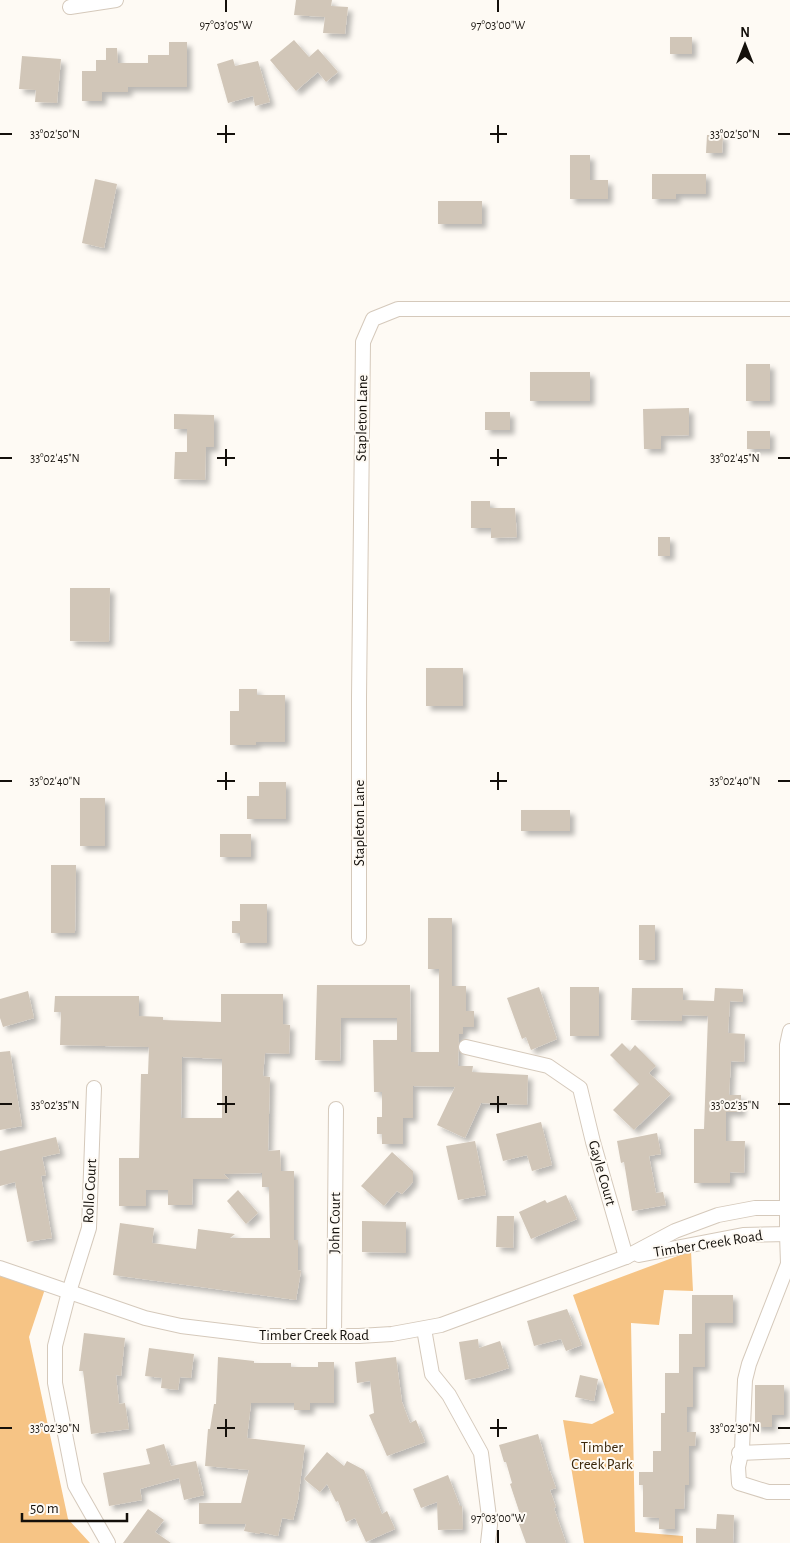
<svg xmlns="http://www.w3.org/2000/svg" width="790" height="1543" viewBox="0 0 790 1543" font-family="'Alegreya Sans',sans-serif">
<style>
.green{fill:#f6c485}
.building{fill:#d1c6b8;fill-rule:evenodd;filter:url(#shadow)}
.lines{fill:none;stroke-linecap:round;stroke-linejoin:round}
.minor-casing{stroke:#d5c9bb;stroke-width:16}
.minor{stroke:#fff;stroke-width:14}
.ticks{fill:none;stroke:#14100b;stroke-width:2}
.labels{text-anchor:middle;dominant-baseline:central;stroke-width:4;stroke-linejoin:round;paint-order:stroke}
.street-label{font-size:15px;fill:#14100b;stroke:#fefaf4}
.park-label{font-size:15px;fill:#3b2609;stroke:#fefaf4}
.ticks-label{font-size:12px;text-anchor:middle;fill:#14100b;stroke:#fefaf4;stroke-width:4;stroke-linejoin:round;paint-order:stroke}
</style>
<defs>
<filter id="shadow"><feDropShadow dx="4.5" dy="4.5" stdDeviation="2.5" flood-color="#0004"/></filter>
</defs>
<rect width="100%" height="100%" fill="#fefaf4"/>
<!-- green -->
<g class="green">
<path d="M691,1251l2,40 -29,-1 -5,35 -28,-2 4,209 48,4v7h-99l-21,-123 29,4 22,-11 -41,-118z"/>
<path d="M0,1276l45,13 -16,48 39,182 22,24h-90z"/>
</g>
<!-- building -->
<g class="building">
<path d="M296,0h36l-1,6 17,1 -3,27 -22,-1 2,-16 -31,-2z"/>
<rect x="670" y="37" width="22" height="17"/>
<path d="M294,40l15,17 9,-8 20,23 -12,10 -8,-10 -22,19 -26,-31z"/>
<path d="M169,42h18v45h-59v5h-26v9h-20v-30h14v-11h10v-12h11l1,15h30v-8h21z"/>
<path d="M22,56l39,3 -4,44 -22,-1 1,-12 -17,-1z"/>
<path d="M233,59l2,7 23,-5 12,41 -15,4 -2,-10 -25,7 -11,-39z"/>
<path d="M707,135h16l-1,18h-16z"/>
<path d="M570,155h20v25h18v19h-38z"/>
<path d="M652,174h54v20h-30v5h-24z"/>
<path d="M95,179l22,5 -13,64 -22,-5z"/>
<rect x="438" y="201" width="44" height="23"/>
<rect x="746" y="364" width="24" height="37"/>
<rect x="530" y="372" width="60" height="29"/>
<path d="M689,408v27l-28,1v13h-17l-1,-40z"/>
<rect x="485" y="412" width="25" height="18"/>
<path d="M174,414l40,1v32h-8l-1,33 -31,-1 1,-27h12v-23h-13z"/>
<rect x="747" y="431" width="23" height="18"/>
<path d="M471,501h19v7h25l2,29 -26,1v-10h-20z"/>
<rect x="658" y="537" width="12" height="19"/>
<path d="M70,588h40l-1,54 -39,-1z"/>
<rect x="426" y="668" width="37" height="38"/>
<path d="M239,689h18v6h28v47h-29v3h-26v-34h9z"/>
<path d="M259,782h27v37h-39v-23h12z"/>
<rect x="80" y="798" width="25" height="48"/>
<rect x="521" y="810" width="49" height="21"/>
<rect x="220" y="834" width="31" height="23"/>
<path d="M51,865h25l-1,68h-24z"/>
<path d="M240,904h27v39h-27v-10h-8v-12h8z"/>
<path d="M428,918h24v68h14v25h8v16h-11v7h-4l-1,32h15l-1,6 56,3 -1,30 -46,-2 -16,35 -28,-13 18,-38 -42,-1v32h-10v26h-21v-10h-5v-17h5v-25h-8l-1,-52h24v-22h-56l-1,43 -25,-1 2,-75h93l1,67h28v-83h-11z"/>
<rect x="639" y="925" width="16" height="35"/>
<path d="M539,987l18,52 -26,11 -5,-13 -4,2 -15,-41z"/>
<rect x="570" y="987" width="29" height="49"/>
<path d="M632,988h51v12l31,1 1,-13 28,1v13l-13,-1 -2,32 17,1 -1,28 -13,-1 -2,34h12v17h-15v29h19l-1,32 -14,-1v11h-36v-54h10l4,-113 -26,-1v6l-51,-1z"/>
<path d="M28,991l6,27 -31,9 -3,-9v-19z"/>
<path d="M221,994h62v30l7,1 -1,29 -24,-1 -2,23 7,1 -2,74 12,-1 1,21h13v69h4v30l3,1 -5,29 -183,-25 7,-52 34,5 -2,15 44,6 2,-20 37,5 -5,4h40l-1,-51h-7v-14l-38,1 5,5h-36l-1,26h-24v-15h-22v16h-27v-48h20l2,-84h7l1,-27 -89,-2 1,-33h-7l1,-16h84v20l24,1v3l58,2zM182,1057l40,2v59h-41z"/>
<path d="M622,1043l8,8 5,-6 21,21 -7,7 22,21 -37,36 -21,-20 26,-26 -29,-29z"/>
<path d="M10,1051l12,75 -22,4v-78z"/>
<path d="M541,1122l11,43 -20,6 -5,-16 -24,6 -7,-27z"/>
<path d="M657,1133l4,21 -12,2 7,37 7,-1 3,13 -34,6 -8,-49 -3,1 -4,-22z"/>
<path d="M56,1137l4,16 -18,4 4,18 -5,1 11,62 -25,4 -12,-60 -15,4v-35z"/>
<path d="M475,1141l11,54 -28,5 -12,-54z"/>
<path d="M392,1152l21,19v11l-11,12 -5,-3 -13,15 -23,-20z"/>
<path d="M238,1190l20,23 -12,11 -19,-23z"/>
<path d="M566,1195l11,24 -46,20 -12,-27 26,-12 2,3z"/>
<path d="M497,1216h17l-1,32 -17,-1z"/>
<path d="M362,1221l44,1v31l-44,-1z"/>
<path d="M692,1295h41v28h-28v44h-12v40h-6v25h9l-1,14h-6v39h-4l-1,24h-9v20h-16v-11l-16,-1v-32h-4v-13h14v-21h8v-38h4v-40h14v-39h13z"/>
<path d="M567,1309l15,36 -16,6 -5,-12 -27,7 -7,-25z"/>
<path d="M84,1333l41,5 -4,38 -5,-1 3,29 6,-1 4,26 -38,5 -8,-63h-4z"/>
<path d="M478,1339l1,9 21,-7 9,27 -28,9 -16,3 -6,-38z"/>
<path d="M149,1348l45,6 -3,24 -11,-1 -2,13 -17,-2 1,-10 -17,-2z"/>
<path d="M218,1357l36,4v2h37v4h27v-5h16v41h-24v7h-16v-7h-43l-4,35 58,7 -7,55 -5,20 -11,-2 -4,18 -18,-4v2l-16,-3 2,-7h-47v-21h42l8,-33 -44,-4 3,-37h2l4,-25h2z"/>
<path d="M396,1357l6,45 8,21 6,-3 9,22 -38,14 -18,-41 5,-2 -4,-32 -13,2 -2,-21z"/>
<path d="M580,1375l18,4 -4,22 -19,-4z"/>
<path d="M755,1385h29v30h-12v12h-17z"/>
<path d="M538,1434l11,37h1l6,17 -6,2 6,17 -2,1 12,35h-40l-7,-19 4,-1 -13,-39 2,-1 -6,-21h-2l-5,-17z"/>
<path d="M164,1444l7,22 25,-5 8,34 -20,5 -5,-22 -39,11 2,11 -33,6 -6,-33 47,-9 -4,-15z"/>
<path d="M327,1452l17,14 3,-5 17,9 18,44 5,-3 8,18 -29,13 -11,-24 -9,4 -8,-21 -2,1 -9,-18 -7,8 -16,-13z"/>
<path d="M448,1475l12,31h2l1,23 -25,1 -1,-28 -16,6 -8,-19z"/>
<path d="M148,1509l16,11 -9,12 16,11h-48z"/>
<path d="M717,1514l17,1 -1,28h-37v-15l20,1z"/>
</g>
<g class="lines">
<defs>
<g id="minor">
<path d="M70,7l46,-7"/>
<path d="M359,938v-240l4,-356 10,-23 25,-10h392"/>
<path d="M790,1031l-3,14v189l1,30 -39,100 -4,16 -3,69 -4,18 1,16 29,9h22"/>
<path d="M466,1047l82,19 32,22 13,54 33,115"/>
<path d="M94,1088l-5,140 -20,64 -14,54v37l20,102 33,58"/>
<path d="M639,1255l104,-20 47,-1"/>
<path d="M0,1268l145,50 36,8 82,10h96l33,-2 49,-9 185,-68 49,-26 43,-16 37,-7h35"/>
<path d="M424,1329l8,45 17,21 32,58 9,72 -2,18"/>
<path d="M334,1336l2,-227"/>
<path d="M739,1453l51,-2"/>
</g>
</defs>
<!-- minor casing -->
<use href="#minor" class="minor-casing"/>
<!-- minor -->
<use href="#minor" class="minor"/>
</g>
<!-- ticks -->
<path class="ticks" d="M226,0v12M498,0v12M226,125v18M498,125v18M0,134h12M217,134h18M490,134h17M778,134h12M226,449v17M498,449v17M0,458h12M217,458h18M490,458h17M778,458h12M226,772v18M498,772v18M0,781h12M217,781h18M490,781h17M778,781h12M226,1096v17M498,1096v17M0,1104h12M217,1104h18M490,1104h17M778,1104h12M226,1419v18M498,1419v18M0,1428h12M217,1428h18M490,1428h17M778,1428h12M498,1530v13"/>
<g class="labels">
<!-- street labels -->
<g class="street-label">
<text transform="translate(362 418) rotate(-89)">Stapleton Lane</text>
<text transform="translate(359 823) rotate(-90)">Stapleton Lane</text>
<text transform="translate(602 1173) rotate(74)">Gayle Court</text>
<text transform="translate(90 1191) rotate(-87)">Rollo Court</text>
<text transform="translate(335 1223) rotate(-89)">John Court</text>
<text transform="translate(708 1244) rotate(-9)">Timber Creek Road</text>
<text x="314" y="1335">Timber Creek Road</text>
</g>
<!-- park labels -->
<g class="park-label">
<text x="602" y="1447">Timber<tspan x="602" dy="17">Creek Park</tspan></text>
</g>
</g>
<g class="ticks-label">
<text x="226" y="29">97°03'05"W</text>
<text x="498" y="29">97°03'00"W</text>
<text x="55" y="138">33°02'50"N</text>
<text x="735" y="138">33°02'50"N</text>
<text x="55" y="462">33°02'45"N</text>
<text x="735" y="462">33°02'45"N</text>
<text x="55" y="785">33°02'40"N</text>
<text x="735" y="785">33°02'40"N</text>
<text x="55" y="1109">33°02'35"N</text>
<text x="735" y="1109">33°02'35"N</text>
<text x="55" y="1432">33°02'30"N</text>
<text x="735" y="1432">33°02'30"N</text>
<text x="498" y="1522">97°03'00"W</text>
</g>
<!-- north arrow -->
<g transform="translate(745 45)" stroke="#fefaf4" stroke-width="4" paint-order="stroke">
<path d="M0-4L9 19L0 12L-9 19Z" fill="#14100b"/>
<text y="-8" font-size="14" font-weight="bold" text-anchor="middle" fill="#14100b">N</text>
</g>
<!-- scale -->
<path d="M22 1513v8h105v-8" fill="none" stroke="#14100b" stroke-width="2.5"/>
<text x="30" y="1513" font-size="15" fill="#14100b" stroke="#fefaf4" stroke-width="4" paint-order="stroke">50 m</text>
</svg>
